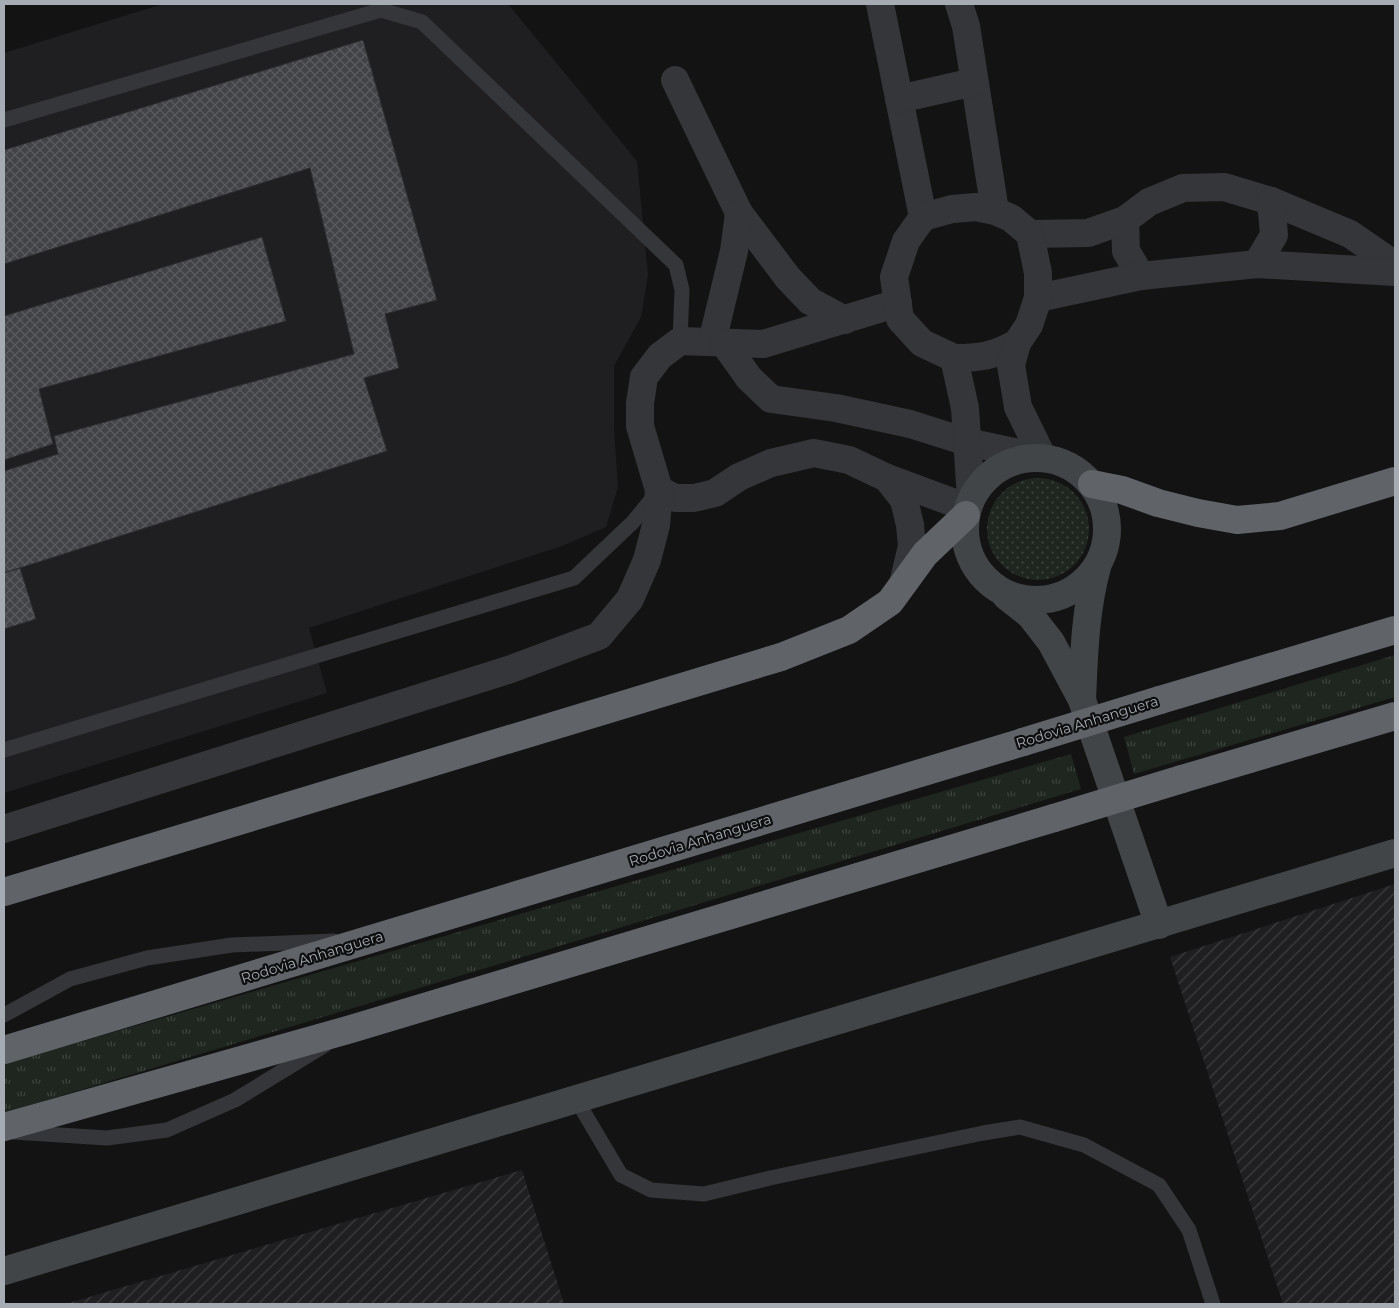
<svg xmlns="http://www.w3.org/2000/svg" width="1399" height="1308" viewBox="0 0 1399 1308" font-family="Montserrat,sans-serif">
<style>
.built{fill:#1f1f21}
.industrial{fill:url(#industrial-furrows)}
.grass{fill:url(#grass-tufts)}
.garden{fill:url(#garden-dots)}
.building{fill:url(#building-cross-hatch);stroke:#2d2d30}
.lines{fill:none;stroke-linecap:round;stroke-linejoin:round}
.lane{stroke:#343639;stroke-width:15}
.street{stroke:#343639;stroke-width:28}
.secondary{stroke:#424548;stroke-width:28}
.highway{stroke:#606469;stroke-width:28}
.highway-bridge{stroke:#606469;stroke-width:28}
.labels{text-anchor:middle;dominant-baseline:central;stroke-width:4.5;stroke-linejoin:round;paint-order:stroke}
.street-label{font-size:14px;fill:#a5acb3;stroke:#0e0e0f}
</style>
<defs>
<pattern id="industrial-furrows" width="10" height="10" patternUnits="userSpaceOnUse" patternTransform="scale(1.25)"><rect width="10" height="10" fill="#1f1f21"/><path d="M-1 1l2-2M0 10L10 0M9 11l2-2" fill="none" stroke="#3d3d3f"/></pattern>
<pattern id="grass-tufts" width="24" height="20" patternUnits="userSpaceOnUse" patternTransform="scale(1.25)"><rect width="24" height="20" fill="#1f261f"/><path d="M3 7l-1-3M5 7V3M7 7l1-3M15 17l-1-3M17 17v-4M19 17l1-3" fill="none" stroke="#3d433d"/></pattern>
<pattern id="garden-dots" width="8" height="8" patternUnits="userSpaceOnUse" patternTransform="scale(1.25)"><rect width="8" height="8" fill="#1f261f"/><path d="M2 2h.1M6 6h.1" fill="none" stroke="#3d433d" stroke-width="1.8" stroke-linecap="round"/></pattern>
<pattern id="building-cross-hatch" width="8" height="8" patternUnits="userSpaceOnUse" patternTransform="scale(1.25)"><rect width="8" height="8" fill="#424347"/><path d="M0 0l8 8M0 8l8-8" fill="none" stroke="#5a5b5f"/></pattern>
</defs>
<rect width="100%" height="100%" fill="#131314"/>
<!-- built -->
<path class="built" d="M163,4h345l129,157 11,114 -7,42 -27,49v63l4,58 -12,40 -44,19 -253,82 18,65 -323,100v-740z"/>
<!-- industrial -->
<g class="industrial">
<path d="M1395,884v420h-112l-113,-347z"/>
<path d="M522,1170l42,134h-499z"/>
</g>
<!-- grass -->
<g class="grass">
<path d="M1395,655v42l-261,77 -10,-37z"/>
<path d="M1071,754l10,35 -1077,324v-49z"/>
</g>
<!-- garden -->
<circle class="garden" cx="1038" cy="529" r="51"/>
<!-- building -->
<g class="building">
<path d="M363,40l74,260 -52,14 14,54 -35,10 23,73 -383,122v-102l54,-17 -4,-18 300,-82 -44,-186 -306,96v-114z"/>
<path d="M262,237l24,84 -247,68 14,55 -49,16v-144z"/>
<path d="M20,568l16,51 -32,10v-56z"/>
</g>
<g class="lines">
<!-- lane -->
<g class="lane">
<path d="M4,120l377,-110 41,12 254,243 6,25 -2,51"/>
<path d="M4,750l570,-172 59,-56 22,-27"/>
<path d="M4,1015l66,-36 77,-21 85,-13 102,-4"/>
<path d="M576,1099l45,76 30,15 53,4 66,-16 213,-45 37,-6 64,18 75,40 30,45 24,74"/>
<path d="M13,1132l94,6 60,-8 68,-30 90,-55"/>
</g>
<!-- street -->
<g class="street">
<path d="M880,4l43,213"/>
<path d="M959,4l7,22 29,185"/>
<path d="M675,80l64,133 49,65 22,23 35,19"/>
<path d="M899,99l75,-17"/>
<path d="M1125,220l1,31 15,25"/>
<path d="M1030,234l58,-1 37,-13 24,-18 34,-14 41,-1 47,14 79,33 45,31"/>
<path d="M1257,264l17,-29 -3,-34"/>
<path d="M1038,298l103,-22 116,-12 138,8"/>
<path d="M898,303l-135,41 -83,-3 -20,15 -16,21 -4,26v23l19,64 16,8h19l21,-5 24,-16 32,-14 43,-10 35,7 38,18 81,30"/>
<path d="M712,342l22,-91 5,-38"/>
<path d="M724,343l25,35 22,21 65,9 74,16 57,18 76,16"/>
<path d="M954,358c26,0 40,-2 63,-15"/>
<path d="M887,478l17,22 6,25 2,21 -9,38"/>
<path d="M971,498l-6,-90 -11,-50 -32,-15 -22,-24 -6,-42 12,-36 17,-24 29,-8 24,-2 19,4 16,7 19,16 8,39v25l-9,27 -12,18 -6,22 7,42 25,51"/>
<path d="M4,829l507,-160 88,-33 31,-37 17,-39 9,-35 3,-35"/>
</g>
<!-- secondary -->
<g class="secondary">
<circle cx="1036" cy="529" r="71"/>
<path d="M1006,596l24,19 21,27 31,58 77,225"/>
<path d="M1082,700c2,-45 3,-89 15,-133"/>
<path d="M4,1271l1391,-418"/>
</g>
<!-- highway -->
<g class="highway">
<path d="M1092,484l30,6 36,13 40,10 39,7 43,-4 115,-35"/>
<path d="M1160,700l235,-70"/>
<path d="M1182,779l213,-63"/>
<path d="M4,892l777,-235 68,-27 41,-28 35,-48 41,-39"/>
<path d="M4,1050l1019,-308"/>
<path d="M4,1127l347,-98 703,-211"/>
</g>
<!-- highway-bridge -->
<g class="highway-bridge">
<path d="M1023,742l137,-42"/>
<path d="M1054,818l128,-39"/>
</g>
</g>
<g class="labels">
<!-- street labels -->
<g class="street-label">
<text transform="translate(1087 722) rotate(-17)">Rodovia Anhanguera</text>
<text transform="translate(700 840) rotate(-17)">Rodovia Anhanguera</text>
<text transform="translate(312 957) rotate(-17)">Rodovia Anhanguera</text>
</g>
</g>
<!-- border -->
<rect width="1399" height="1308" fill="none" stroke="#a5acb3" stroke-width="10"/>
</svg>
